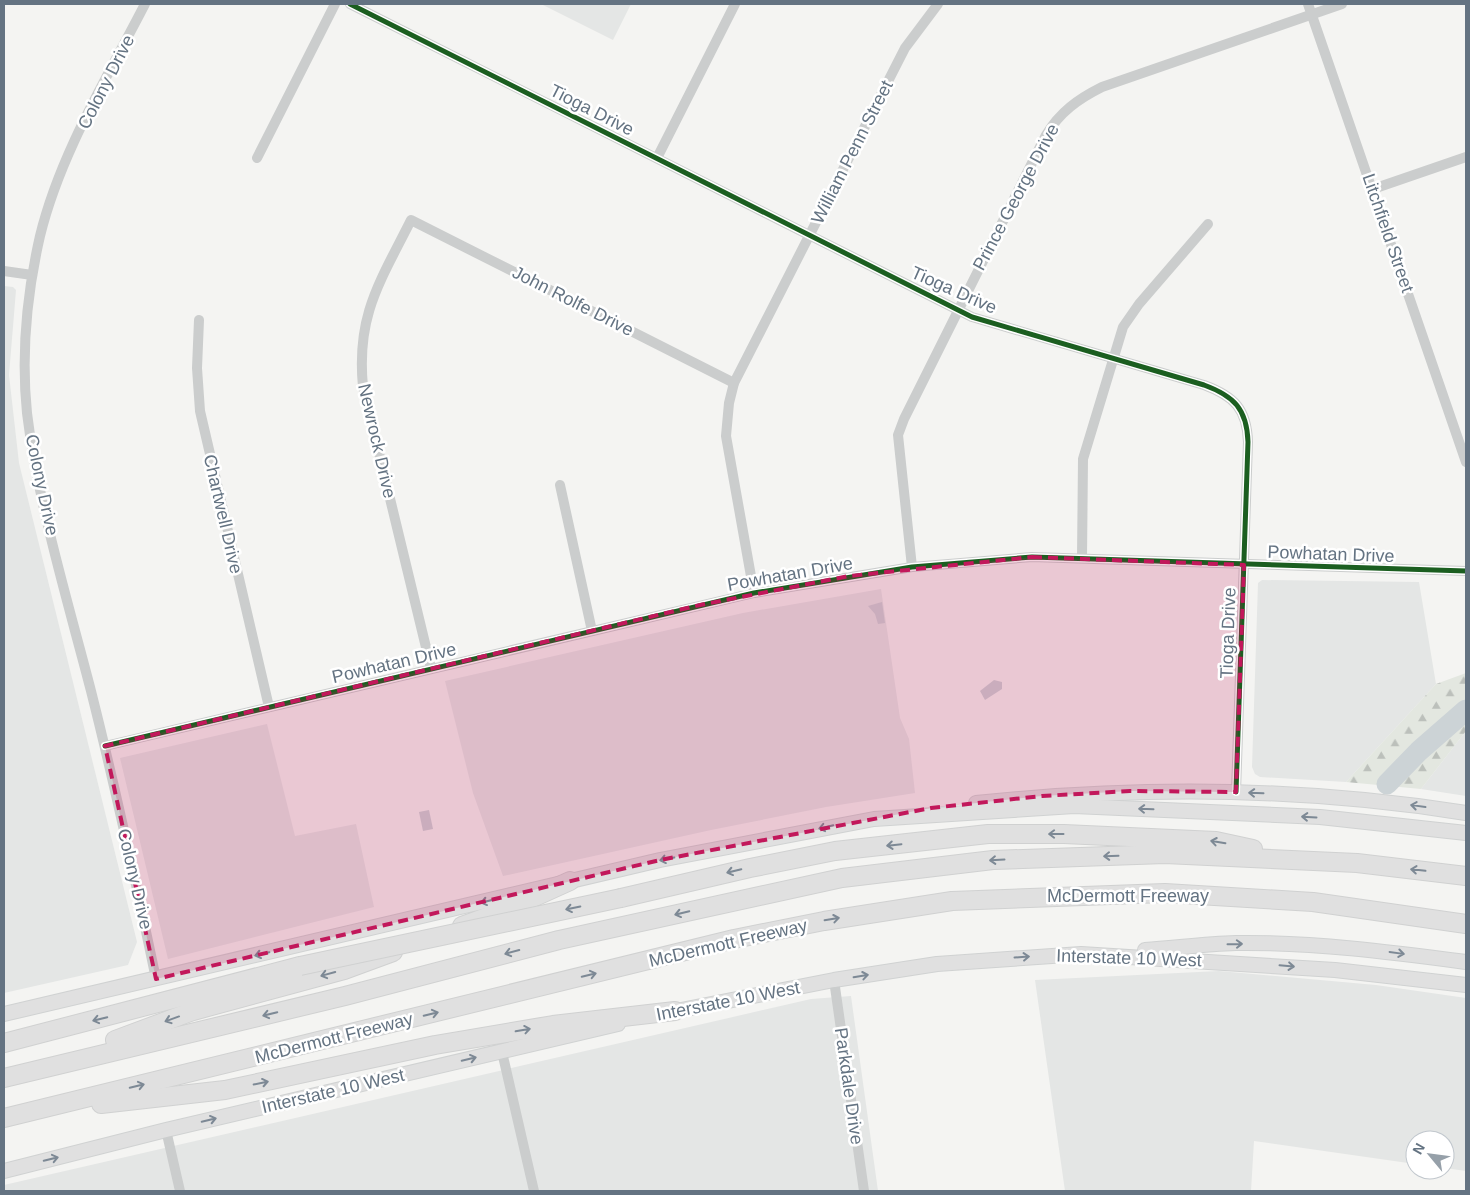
<svg xmlns="http://www.w3.org/2000/svg" width="1470" height="1195" viewBox="0 0 1470 1195" font-family="Arial,sans-serif">
<style>
.built{fill:#e4e6e5}
.forest{fill:url(#forest-firs)}
.water{fill:#ccd3d6}
.lines{fill:none;stroke-linecap:round;stroke-linejoin:round}
.river{stroke:#ccd3d6;stroke-width:21}
.secondary-casing{stroke:#d0d2d2;stroke-width:16}
.motorway-casing{stroke:#d0d1d1;stroke-width:20}
.minor{stroke:#cbcdcd;stroke-width:10}
.secondary{stroke:#e0e0e0;stroke-width:14}
.motorway{stroke:#e0e0e0;stroke-width:18}
.motorway-bridge-casing{stroke:#d0d1d1;stroke-width:20;stroke-linecap:butt}
.motorway-bridge{stroke:#e0e0e0;stroke-width:18}
.cycleway-casing{stroke:#fff;stroke-width:8}
.cycleway{stroke:#1b5e20;stroke-width:5}
.oneway{stroke:#7d8995}
.marked{fill:#c2185b;fill-opacity:0.2;stroke:#c2185b;stroke-width:4;stroke-dasharray:10 6;stroke-linejoin:round}
.labels{text-anchor:middle;dominant-baseline:central;stroke-width:5;stroke-linejoin:round;paint-order:stroke}
.street-label{font-size:18px;fill:#647382;stroke:#fff}
</style>
<defs>
<pattern id="forest-firs" width="22" height="20" patternUnits="userSpaceOnUse" patternTransform="scale(1.25)"><rect width="22" height="20" fill="#e3e7e0"/><path d="M5 1l3.5 6h-7zM16 11l3.5 6h-7z" fill="#bcc0bb"/></pattern>
</defs>
<rect width="100%" height="100%" fill="#f4f4f2"/>
<!-- built -->
<g class="built">
<path d="M541,4h90l-18,36z"/>
<path d="M4,286l9,1 3,3 -7,85 10,88 118,479 -9,23 -124,28z"/>
<path d="M1262,580l157,2 17,102 -90,98 -86,-5 -5,-3 -3,-7 6,-184z"/>
<path d="M881,589l19,129 9,21 6,54 -89,14 -115,23 -208,46 -30,-83 -28,-112 298,-68z"/>
<path d="M267,724l28,112 61,-12 18,83 -206,52 -48,-201z"/>
<path d="M1466,731v65l-45,-7z"/>
<path d="M1219,971l157,14 90,13v173l-21,-3v-28h-30v24l-161,-23 -3,50h-186l-30,-211z"/>
<path d="M851,996l27,195h-874v-6l807,-186z"/>
</g>
<!-- forest -->
<path class="forest" d="M1466,673v58l-45,58 -75,-7 90,-98z"/>
<!-- water -->
<g class="water">
<path d="M882,602l3,21 -7,1 -3,-10 -7,-8z"/>
<path d="M994,680l8,2v7l-17,11 -5,-9z"/>
<path d="M429,810l4,19 -10,2 -4,-19z"/>
</g>
<g class="lines">
<!-- river -->
<path class="river" d="M1387,784l32,-33 47,-41"/>
<defs>
<g id="secondary">
<path d="M976,803c163,-17 328,-16 490,10"/>
<path d="M1145,950c30,-2 60,-6 91,-7 77,-1 154,9 230,19"/>
<path d="M666,1013l168,-33 103,-16 144,-10 254,16 131,15"/>
<path d="M4,1014l656,-154 214,-41 200,-13 246,11 146,16"/>
<path d="M4,1171l162,-41 452,-106"/>
</g>
<g id="motorway">
<path d="M621,898l129,-30 85,-17 153,-17h76l152,7 37,8"/>
<path d="M462,926l44,-16 64,-29"/>
<path d="M115,1040l78,-29 151,-41 49,-18"/>
<path d="M4,1043l296,-77"/>
<path d="M4,1078l341,-82 214,-56 283,-62 151,-18 172,-6 192,9 109,13"/>
<path d="M101,1104l124,-14 210,-45 118,-20 122,-14"/>
<path d="M4,1118l730,-179 90,-18 128,-20 213,-8 148,9 153,22"/>
</g>
</defs>
<!-- secondary casing -->
<use href="#secondary" class="secondary-casing"/>
<!-- motorway casing -->
<use href="#motorway" class="motorway-casing"/>
<!-- minor -->
<g class="minor">
<path d="M145,4c-38,74 -85,150 -105,232 -13,57 -19,118 -13,177 11,91 41,189 64,278 24,95 45,192 65,288"/>
<path d="M350,4l622,313 232,68c30,11 43,24 44,57l-12,350"/>
<path d="M1308,4l158,458"/>
<path d="M257,158l78,-154"/>
<path d="M657,158l78,-154"/>
<path d="M1373,189l93,-32"/>
<path d="M4,271l28,4"/>
<path d="M199,320l-2,48 3,43 69,296"/>
<path d="M560,485l32,146"/>
<path d="M1082,558l1,-99 40,-132 16,-23 69,-80"/>
<path d="M912,567l-14,-132 6,-16 142,-284c14,-23 32,-36 56,-48l240,-83"/>
<path d="M754,593l-28,-157 3,-33 5,-20 171,-335 33,-44"/>
<path d="M431,668l-68,-281c-7,-72 17,-105 48,-167l323,163"/>
<path d="M105,746l649,-153 158,-26 120,-10 434,14"/>
<path d="M834,980l30,211"/>
<path d="M502,1052l32,139"/>
<path d="M166,1130l14,61"/>
</g>
<!-- secondary -->
<use href="#secondary" class="secondary"/>
<!-- motorway -->
<use href="#motorway" class="motorway"/>
<defs>
<path id="motorway-bridge" d="M300,966l321,-68"/>
</defs>
<!-- motorway-bridge casing -->
<use href="#motorway-bridge" class="motorway-bridge-casing"/>
<!-- motorway-bridge -->
<use href="#motorway-bridge" class="motorway-bridge"/>
<defs>
<g id="cycleway">
<path d="M350,4l622,313 232,68c30,11 43,24 44,57l-12,350"/>
<path d="M105,746l649,-153 158,-26 120,-10 434,14"/>
</g>
</defs>
<!-- cycleway casing -->
<use href="#cycleway" class="cycleway-casing"/>
<!-- cycleway -->
<use href="#cycleway" class="cycleway"/>
</g>
<!-- one-way arrows -->
<defs><path id="oneway-shaft" d="M-6 0H5M1.5-3L5.5 0L1.5 3" fill="none" stroke-width="1.6" stroke-linecap="round" stroke-linejoin="round" transform="scale(1.25)"/></defs>
<g class="oneway">
<use href="#oneway-shaft" transform="translate(1256 793) rotate(-178)"/>
<use href="#oneway-shaft" transform="translate(1418 806) rotate(-172)"/>
<use href="#oneway-shaft" transform="translate(1146 809) rotate(-178)"/>
<use href="#oneway-shaft" transform="translate(1309 817) rotate(-177)"/>
<use href="#oneway-shaft" transform="translate(826 827) rotate(166)"/>
<use href="#oneway-shaft" transform="translate(1056 834) rotate(180)"/>
<use href="#oneway-shaft" transform="translate(1218 842) rotate(-171)"/>
<use href="#oneway-shaft" transform="translate(894 845) rotate(174)"/>
<use href="#oneway-shaft" transform="translate(1111 856) rotate(178)"/>
<use href="#oneway-shaft" transform="translate(667 859) rotate(169)"/>
<use href="#oneway-shaft" transform="translate(997 860) rotate(177)"/>
<use href="#oneway-shaft" transform="translate(1418 870) rotate(-174)"/>
<use href="#oneway-shaft" transform="translate(734 871) rotate(167)"/>
<use href="#oneway-shaft" transform="translate(488 901) rotate(167)"/>
<use href="#oneway-shaft" transform="translate(573 908) rotate(168)"/>
<use href="#oneway-shaft" transform="translate(682 913) rotate(167)"/>
<use href="#oneway-shaft" transform="translate(832 919) rotate(-9)"/>
<use href="#oneway-shaft" transform="translate(1235 944) rotate(-1)"/>
<use href="#oneway-shaft" transform="translate(512 952) rotate(165)"/>
<use href="#oneway-shaft" transform="translate(1397 953) rotate(8)"/>
<use href="#oneway-shaft" transform="translate(262 954) rotate(167)"/>
<use href="#oneway-shaft" transform="translate(1022 957) rotate(-4)"/>
<use href="#oneway-shaft" transform="translate(1287 966) rotate(5)"/>
<use href="#oneway-shaft" transform="translate(328 974) rotate(165)"/>
<use href="#oneway-shaft" transform="translate(589 975) rotate(-14)"/>
<use href="#oneway-shaft" transform="translate(861 976) rotate(-9)"/>
<use href="#oneway-shaft" transform="translate(270 1014) rotate(166)"/>
<use href="#oneway-shaft" transform="translate(431 1014) rotate(-14)"/>
<use href="#oneway-shaft" transform="translate(100 1019) rotate(166)"/>
<use href="#oneway-shaft" transform="translate(172 1019) rotate(160)"/>
<use href="#oneway-shaft" transform="translate(523 1030) rotate(-10)"/>
<use href="#oneway-shaft" transform="translate(469 1059) rotate(-13)"/>
<use href="#oneway-shaft" transform="translate(261 1083) rotate(-12)"/>
<use href="#oneway-shaft" transform="translate(137 1086) rotate(-14)"/>
<use href="#oneway-shaft" transform="translate(209 1120) rotate(-13)"/>
<use href="#oneway-shaft" transform="translate(51 1159) rotate(-14)"/>
</g>
<!-- marked area -->
<path class="marked" d="M1032,557l212,8 -8,227 -106,-1 -88,5 -111,12 -271,52 -504,119 -51,-233 595,-141 149,-29z"/>
<g class="labels">
<!-- street labels -->
<g class="street-label">
<text transform="translate(106 82) rotate(-63)">Colony Drive</text>
<text transform="translate(592 110) rotate(27)">Tioga Drive</text>
<text transform="translate(852 152) rotate(-63)">William Penn Street</text>
<text transform="translate(1016 197) rotate(-62)">Prince George Drive</text>
<text transform="translate(1388 233) rotate(71)">Litchfield Street</text>
<text transform="translate(954 290) rotate(24)">Tioga Drive</text>
<text transform="translate(573 301) rotate(27)">John Rolfe Drive</text>
<text transform="translate(377 441) rotate(77)">Newrock Drive</text>
<text transform="translate(42 485) rotate(78)">Colony Drive</text>
<text transform="translate(223 514) rotate(77)">Chartwell Drive</text>
<text transform="translate(1331 554) rotate(2)">Powhatan Drive</text>
<text transform="translate(790 574) rotate(-10)">Powhatan Drive</text>
<text transform="translate(1228 633) rotate(-88)">Tioga Drive</text>
<text transform="translate(394 663) rotate(-13)">Powhatan Drive</text>
<text transform="translate(135 879) rotate(77)">Colony Drive</text>
<text x="1128" y="896">McDermott Freeway</text>
<text transform="translate(728 943) rotate(-13)">McDermott Freeway</text>
<text transform="translate(1129 958) rotate(2)">Interstate 10 West</text>
<text transform="translate(728 1001) rotate(-11)">Interstate 10 West</text>
<text transform="translate(334 1038) rotate(-14)">McDermott Freeway</text>
<text transform="translate(849 1086) rotate(82)">Parkdale Drive</text>
<text transform="translate(333 1091) rotate(-13)">Interstate 10 West</text>
</g>
</g>
<!-- border -->
<rect width="1470" height="1195" fill="none" stroke="#647382" stroke-width="10"/>
<!-- north arrow -->
<g transform="translate(1430 1155) rotate(299)"><circle r="24" fill="#ffffff" stroke="#c1c7cd"/>
<path d="M0-4L9 19L0 12L-9 19Z" fill="#96a0a9"/>
<text y="-8" font-size="14" font-weight="bold" text-anchor="middle" fill="#647382">N</text>
</g>
</svg>
